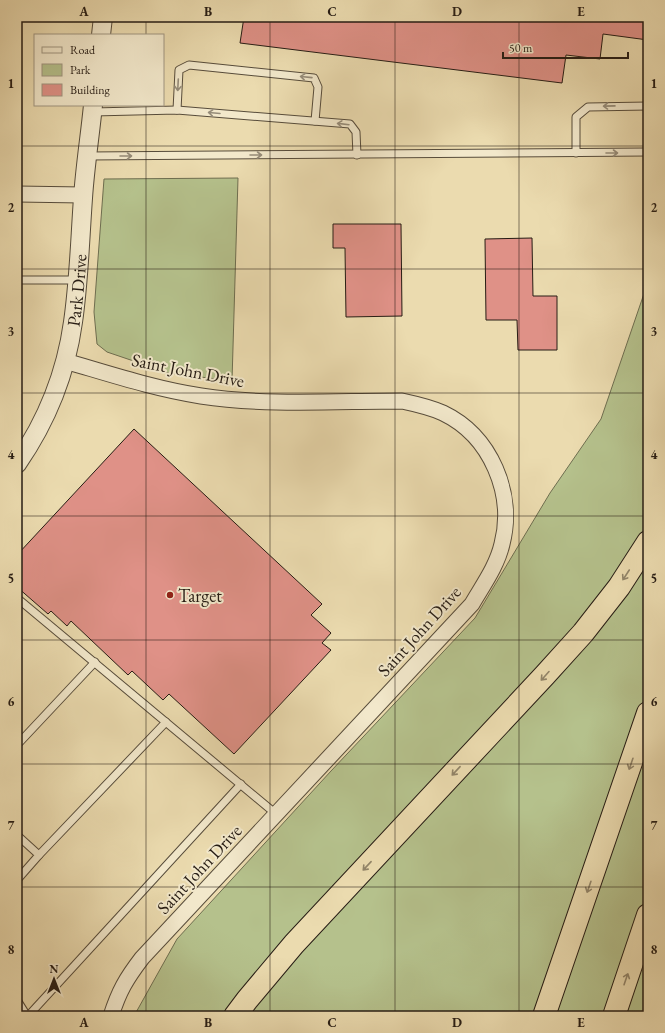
<svg xmlns="http://www.w3.org/2000/svg" width="665" height="1033" viewBox="0 0 665 1033" font-family="'EB Garamond',serif">
<style>
.green{fill:#b5c18c;stroke:#6e6e50}
.building{fill:#df9187;stroke:#261c14}
.lines{fill:none;stroke-linecap:round;stroke-linejoin:round}
.service-casing{stroke:#574c3b;stroke-width:9}
.minor-casing{stroke:#574c3b;stroke-width:17}
.tertiary-casing{stroke:#574c3b;stroke-width:20}
.motorway-casing{stroke:#261c14;stroke-width:24}
.service{stroke:#f2e8cb;stroke-width:7}
.minor{stroke:#f2e8cb;stroke-width:15}
.tertiary{stroke:#f2e8cb;stroke-width:18}
.motorway{stroke:#ebdbaf;stroke-width:22}
.oneway{stroke:#968c79}
.oneway2{stroke:#928569}
.grid{fill:none;stroke:#261c14;stroke-width:1;stroke-opacity:0.55}
.poi-dot{fill:#8f2418;stroke:#f2e8cb;stroke-width:1.5}
.labels{text-anchor:middle;dominant-baseline:central;stroke-width:4;stroke-linejoin:round;paint-order:stroke}
.street-label{font-size:18px;fill:#261c14;stroke:#f2e8cb}
.poi-label{font-size:18px;fill:#261c14;stroke:#f2e8cb;text-anchor:start}
.neatline{fill:none;stroke:#261c14;stroke-width:1.5}
.grid-label{font-size:13px;text-anchor:middle;font-weight:bold;fill:#261c14}
</style>
<rect width="100%" height="100%" fill="#ebdbaf"/>
<filter id="stains"><feTurbulence type="fractalNoise" baseFrequency=".005" numOctaves="4"/><feColorMatrix values="0 0 0 0 .2 0 0 0 0 .09 0 0 0 0 .02 0 0 0 .5 -.17"/></filter>
<radialGradient id="worn" r=".72"><stop offset=".6" stop-color="#630" stop-opacity="0"/><stop offset="1" stop-color="#630" stop-opacity=".3"/></radialGradient>
<!-- green -->
<g class="green">
<path d="M238,178l-6,203 -63,-8 -62,-21 -10,-8 -3,-32 10,-133z"/>
<path d="M648,282v734h-514l43,-77 154,-168 144,-153 75,-125 51,-74z"/>
</g>
<!-- building -->
<g class="building">
<rect x="17" y="17" width="2" height="43"/>
<path d="M244,17h404v23l-45,-6 -3,25 -34,-4 -4,28 -322,-40z"/>
<path d="M333,224h68l1,92 -56,1 -1,-69h-12z"/>
<path d="M532,238l1,58h24v54h-39l-1,-30h-31l-1,-81z"/>
<path d="M134,429l188,175 -11,11 20,18 -9,10 9,7 -97,104 -65,-60 -6,6 -31,-29 -4,4 -57,-54 -4,5 -16,-15 -3,3 -31,-27v-32z"/>
</g>
<g class="lines">
<defs>
<g id="service">
<path d="M177,110l2,-40 10,-5 125,13 4,9 -3,34"/>
<path d="M93,112l84,-2 173,14 6,8 1,23"/>
<path d="M576,153v-36l12,-10 60,-1"/>
<path d="M88,156l560,-4"/>
<path d="M17,280h60"/>
<path d="M17,598l259,216"/>
<path d="M17,745l78,-83"/>
<path d="M17,835l22,20 -22,25"/>
<path d="M39,855l127,-133"/>
<path d="M17,1000l10,16"/>
<path d="M28,1016l213,-232"/>
</g>
<g id="minor">
<path d="M17,194l66,1"/>
<path d="M65,361c45,13 90,28 136,35 66,10 135,5 201,5 14,3 28,6 41,12 48,23 72,81 59,131 -5,22 -19,41 -30,60l-330,354c-16,21 -23,33 -31,58"/>
</g>
<g id="tertiary">
<path d="M101,35l2,-18"/>
<path id="s1" d="M17,464c29,-42 49,-91 56,-142 6,-41 7,-83 10,-124 2,-31 7,-62 10,-93"/>
</g>
<g id="motorway">
<path d="M235,1016l12,-16 47,-56 251,-269 38,-42 36,-46 29,-45"/>
<path d="M544,1016l104,-303"/>
<path d="M614,1016l34,-101"/>
</g>
</defs>
<!-- service casing -->
<use href="#service" class="service-casing"/>
<!-- minor casing -->
<use href="#minor" class="minor-casing"/>
<!-- tertiary casing -->
<use href="#tertiary" class="tertiary-casing"/>
<!-- motorway casing -->
<use href="#motorway" class="motorway-casing"/>
<!-- service -->
<use href="#service" class="service"/>
<!-- minor -->
<use href="#minor" class="minor"/>
<!-- tertiary -->
<use href="#tertiary" class="tertiary"/>
<!-- motorway -->
<use href="#motorway" class="motorway"/>
</g>
<!-- one-way arrows -->
<defs><path id="oneway-shaft" d="M-6 0H5M1.5-3L5.5 0L1.5 3" fill="none" stroke-width="1.6" stroke-linecap="round" stroke-linejoin="round"/></defs>
<g class="oneway">
<use href="#oneway-shaft" transform="translate(306 77) rotate(-174)"/>
<use href="#oneway-shaft" transform="translate(178 85) rotate(93)"/>
<use href="#oneway-shaft" transform="translate(609 106) rotate(179)"/>
<use href="#oneway-shaft" transform="translate(214 113) rotate(-175)"/>
<use href="#oneway-shaft" transform="translate(343 124) rotate(-173)"/>
<use href="#oneway-shaft" transform="translate(612 153)"/>
<use href="#oneway-shaft" transform="translate(256 155)"/>
<use href="#oneway-shaft" transform="translate(126 156)"/>
</g>
<g class="oneway2">
<use href="#oneway-shaft" transform="translate(626 575) rotate(123)"/>
<use href="#oneway-shaft" transform="translate(545 676) rotate(132)"/>
<use href="#oneway-shaft" transform="translate(631 764) rotate(109)"/>
<use href="#oneway-shaft" transform="translate(456 771) rotate(133)"/>
<use href="#oneway-shaft" transform="translate(367 866) rotate(133)"/>
<use href="#oneway-shaft" transform="translate(589 887) rotate(109)"/>
<use href="#oneway-shaft" transform="translate(626 979) rotate(-71)"/>
</g>
<!-- grid -->
<path class="grid" d="M146,17v18M270,17v999M395,17v999M519,17v999M146,105v911M17,146h631M17,269h631M17,393h631M17,516h631M17,640h631M17,764h631M17,887h631"/>
<!-- markers -->
<circle class="poi-dot" cx="170" cy="595" r="4"/>
<g class="labels">
<!-- street labels -->
<g class="street-label">
<text stroke="none"><textPath href="#s1" startOffset="186">Park Drive</textPath></text>
<text transform="translate(188 370) rotate(11)">Saint John Drive</text>
<text transform="translate(419 631) rotate(-48)">Saint John Drive</text>
<text transform="translate(199 869) rotate(-47)">Saint John Drive</text>
</g>
<!-- poi labels -->
<g class="poi-label">
<text x="178" y="595">Target</text>
</g>
</g>
<!-- margin -->
<rect width="665" height="1033" fill="none" stroke="#ebdbaf" stroke-width="44"/>
<!-- legend -->
<rect x="34" y="34" width="130" height="72" fill="#f2e8cb" stroke="#a09682"/>
<rect x="42" y="47" width="20" height="6" fill="#f2e8cb" stroke="#a09682"/>
<text x="70" y="54" font-size="12" fill="#261c14">Road</text>
<rect x="42" y="64" width="20" height="12" fill="#b5c18c" stroke="#a09682"/>
<text x="70" y="74" font-size="12" fill="#261c14">Park</text>
<rect x="42" y="84" width="20" height="12" fill="#df9187" stroke="#a09682"/>
<text x="70" y="94" font-size="12" fill="#261c14">Building</text>
<!-- north arrow -->
<g transform="translate(54 979)" stroke="#f2e8cb" stroke-width="3" paint-order="stroke">
<path d="M0-3L7 15L0 10L-7 15Z" fill="#261c14"/>
<text y="-6" font-size="11" font-weight="bold" text-anchor="middle" fill="#261c14">N</text>
</g>
<!-- scale -->
<path d="M503 52v6h125v-6" fill="none" stroke="#261c14" stroke-width="2"/>
<text x="509" y="52" font-size="12" fill="#261c14" stroke="#f2e8cb" stroke-width="3" paint-order="stroke">50 m</text>
<rect x="22" y="22" width="621" height="989" class="neatline"/>
<g class="grid-label">
<text x="84" y="16">A</text>
<text x="208" y="16">B</text>
<text x="332" y="16">C</text>
<text x="457" y="16">D</text>
<text x="581" y="16">E</text>
<text x="11" y="88">1</text>
<text x="654" y="88">1</text>
<text x="11" y="212">2</text>
<text x="654" y="212">2</text>
<text x="11" y="336">3</text>
<text x="654" y="336">3</text>
<text x="11" y="459">4</text>
<text x="654" y="459">4</text>
<text x="11" y="583">5</text>
<text x="654" y="583">5</text>
<text x="11" y="706">6</text>
<text x="654" y="706">6</text>
<text x="11" y="830">7</text>
<text x="654" y="830">7</text>
<text x="11" y="954">8</text>
<text x="654" y="954">8</text>
<text x="84" y="1027">A</text>
<text x="208" y="1027">B</text>
<text x="332" y="1027">C</text>
<text x="457" y="1027">D</text>
<text x="581" y="1027">E</text>
</g>
<rect width="100%" height="100%" filter="url(#stains)"/>
<rect width="100%" height="100%" fill="url(#worn)"/>
</svg>
